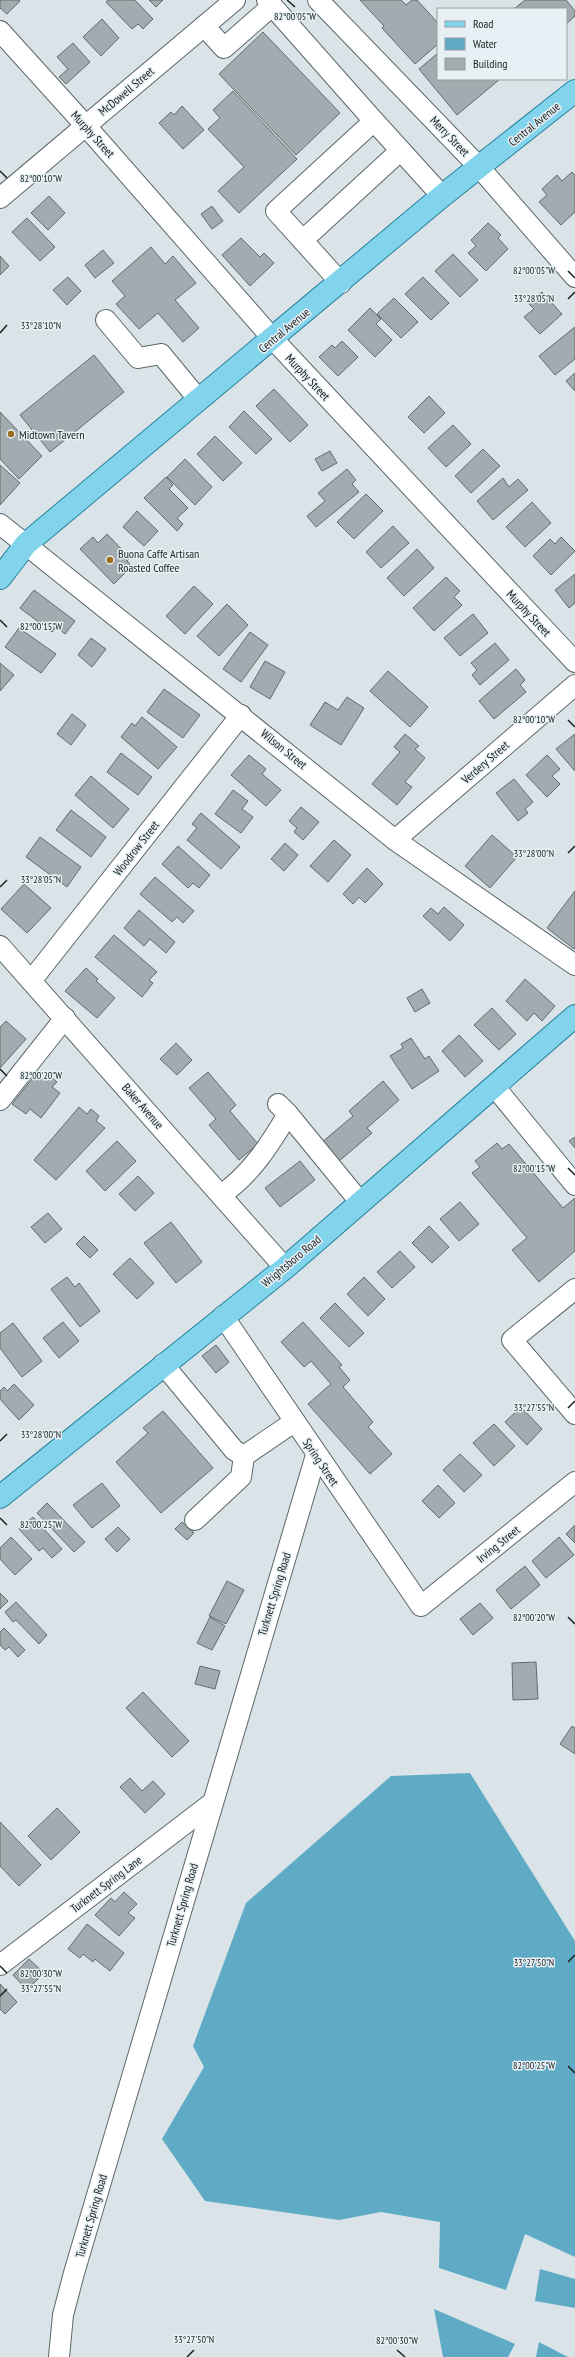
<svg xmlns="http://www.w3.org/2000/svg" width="575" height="2357" viewBox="0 0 575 2357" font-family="'PT Sans Narrow',sans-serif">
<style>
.water{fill:#5fabc6}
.building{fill:#a2abaf;stroke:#626b6f}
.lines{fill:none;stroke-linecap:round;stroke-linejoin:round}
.minor-casing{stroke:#5d6669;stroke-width:22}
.major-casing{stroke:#28829d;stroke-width:24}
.minor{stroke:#fff;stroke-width:20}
.major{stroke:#82d4ec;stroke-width:22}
.ticks{fill:none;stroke:#1c1f21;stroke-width:1.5}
.poi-dot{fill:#9d6c20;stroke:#e7f1f5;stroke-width:1.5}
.labels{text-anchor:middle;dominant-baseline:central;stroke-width:3;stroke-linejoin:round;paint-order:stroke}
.street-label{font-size:12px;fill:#1c1f21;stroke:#e7f1f5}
.poi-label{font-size:12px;fill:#1c1f21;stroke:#e7f1f5;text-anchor:start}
.ticks-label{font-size:10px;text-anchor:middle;fill:#1c1f21;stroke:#e7f1f5;stroke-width:3;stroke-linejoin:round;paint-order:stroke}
</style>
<rect width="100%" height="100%" fill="#dae4e8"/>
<!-- water -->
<g class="water">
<path d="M470,1773l105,168v316l-50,-23 -19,56 -67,-22 1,-46 -59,-10 -42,8 -134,-19 -43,-62 42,-72 -11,-21 53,-143 145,-127z"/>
<path d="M540,2269l35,10v29l-40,-7z"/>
<path d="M434,2309l81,35 -7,13h-65z"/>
<path d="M539,2342l29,15h-32z"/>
</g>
<!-- building -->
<g class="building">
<path d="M0,0h19l1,1 -13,13 -7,-6z"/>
<path d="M108,0h27l18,19 -10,10 -5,-5 -6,5 -26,-27z"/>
<path d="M149,0h14l-7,7z"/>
<path d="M360,0h41l5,5 6,-5h5l21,23v21l-23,20 -33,-36 2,-2z"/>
<path d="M525,0h41l9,11v5l-9,8v-15h-52z"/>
<path d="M102,19l17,19 -18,18 -18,-19z"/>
<path d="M263,32l77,81 -44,42 -77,-81z"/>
<path d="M73,43l17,19 -24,22 -7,-7 9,-8 -11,-12z"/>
<path d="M438,53v26h62l-43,36 -38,-46z"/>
<path d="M233,91l64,68 -58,54 -21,-22 26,-24 -36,-38 12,-11 -7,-8z"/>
<path d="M182,106l22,24 -21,19 -24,-26 12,-11 3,3z"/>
<path d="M572,172l3,3v37l-14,13 -22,-23 8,-7 -5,-6 15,-14 5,6z"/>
<path d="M49,196l16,17 -17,17 -17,-17z"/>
<path d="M212,206l11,15 -11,8 -11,-15z"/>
<path d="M27,218l28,29 -15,14 -28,-29z"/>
<path d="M488,223l13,12 -3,3 10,11 -22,22 -18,-18 8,-7 -5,-6z"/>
<path d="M241,238l19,19 4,-4 10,10 -24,23 -28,-31z"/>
<path d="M151,247l14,17 8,-8 23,27 -21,17 24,28 -16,14 -25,-29 -19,16 -23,-25 9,-8 -13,-15z"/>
<path d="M103,250l11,13 -19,15 -10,-13z"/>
<path d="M453,254l25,26 -18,17 -25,-26z"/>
<path d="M0,256l9,10 -9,9z"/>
<path d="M68,277l13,14 -14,14 -14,-15z"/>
<path d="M423,277l26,26 -18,17 -26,-26z"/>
<path d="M542,292l20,22 -22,20 -16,-17 10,-8 -5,-5z"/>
<path d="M394,298l24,24 -17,16 -24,-24z"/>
<path d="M370,308l11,11 -5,5 16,16 -17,17 -27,-27z"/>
<path d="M575,327v32l-20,16 -16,-19z"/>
<path d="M342,341l16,16 -20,19 -19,-19 13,-12 3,3z"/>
<path d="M94,355l30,37 -74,60 -30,-37z"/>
<path d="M575,373v18l-9,-10z"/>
<path d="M274,389l34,36 -18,17 -34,-36z"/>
<path d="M429,396l16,17 -21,20 -16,-16z"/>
<path d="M244,411l28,28 -16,15 -27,-27z"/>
<path d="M0,412l42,44 -23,23 -19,-20z"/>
<path d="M453,425l18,19 -25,23 -18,-19z"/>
<path d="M215,436l27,27 -19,18 -26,-27z"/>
<path d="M483,449l17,17 -29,27 -16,-17z"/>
<path d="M330,451l7,12 -15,8 -7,-12z"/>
<path d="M185,459l27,28 -17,18 -28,-28z"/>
<path d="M0,465l20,18 -20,22z"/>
<path d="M347,469l9,11 -4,4 7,8 -43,35 -9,-11 18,-15 -7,-8z"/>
<path d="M166,477l7,8 -4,4 19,19 -11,10 6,6 -6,7 -33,-33z"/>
<path d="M503,478l6,9 9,-8 10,11 -35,30 -16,-19z"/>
<path d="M366,494l17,17 -29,28 -17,-17z"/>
<path d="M532,502l19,21 -26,24 -19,-20z"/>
<path d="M137,511l21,20 -14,15 -21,-19z"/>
<path d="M393,526l16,17 -28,25 -15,-16z"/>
<path d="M107,534l23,24 -3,3 5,5 -18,18 -34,-35 13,-12 5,6z"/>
<path d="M561,537l14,14 -24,24 -18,-19 17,-17 5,5z"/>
<path d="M417,549l17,19 -30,28 -17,-18z"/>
<path d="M575,574v29l-6,5 -14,-18z"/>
<path d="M446,577l14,14 -6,6 8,8 -28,26 -21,-23z"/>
<path d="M194,586l19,18 -28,30 -19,-18z"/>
<path d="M34,590l41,31 -10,13 -9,-7 -4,5 -32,-24z"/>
<path d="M227,604l21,21 -29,31 -22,-20z"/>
<path d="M473,614l15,19 -28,23 -16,-18z"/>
<path d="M19,628l37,26 -15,19 -36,-26z"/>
<path d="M250,632l18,13 -27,37 -18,-13z"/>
<path d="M91,638l15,11 -14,18 -14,-12z"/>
<path d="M495,643l14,17 -29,25 -8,-10 5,-5 -6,-7z"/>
<path d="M265,661l20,11 -15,27 -20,-12z"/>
<path d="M0,663l14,12 -14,16z"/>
<path d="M516,669l9,11 -5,5 6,7 -32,27 -15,-18z"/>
<path d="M388,671l40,36 -18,20 -40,-36z"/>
<path d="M164,689l36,26 -17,23 -36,-26z"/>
<path d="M347,697l17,11 -23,37 -31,-20 15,-23 13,8z"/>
<path d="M72,714l14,11 -15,20 -14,-11z"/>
<path d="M142,717l35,30 -19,22 -37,-32 11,-14 3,3z"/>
<path d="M405,734l14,12 -4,3 10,9 -20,24 7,5 -15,18 -25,-21 28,-32 -6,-5z"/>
<path d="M575,734v37l-19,-22z"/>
<path d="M121,753l31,24 -14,18 -31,-23z"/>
<path d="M249,755l17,14 -4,5 19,16 -15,16 -35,-31z"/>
<path d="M547,755l13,14 -8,7 8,8 -13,13 -21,-22z"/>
<path d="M91,776l38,33 -16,19 -38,-33z"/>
<path d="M514,779l19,23 -8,7 3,4 -10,8 -22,-28z"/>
<path d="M233,790l15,11 -6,8 11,8 -12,16 -26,-19z"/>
<path d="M301,807l18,15 -16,18 -9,-8 3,-4 -8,-7z"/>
<path d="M71,810l35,27 -15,20 -35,-27z"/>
<path d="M201,813l39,34 -19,22 -34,-29 10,-12 -5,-4z"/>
<path d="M492,835l25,22 -27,31 -25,-22z"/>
<path d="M40,837l41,30 -14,20 -41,-30z"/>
<path d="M334,840l17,15 -23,27 -18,-16z"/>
<path d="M285,843l13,12 -14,16 -13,-12z"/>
<path d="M178,846l32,29 -11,13 -6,-5 -5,5 -26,-24z"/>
<path d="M367,868l16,16 -18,19 -6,-6 -6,7 -10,-10z"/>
<path d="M155,877l39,34 -11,12 -6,-6 -5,5 -32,-28z"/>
<path d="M24,884l27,24 -24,25 -26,-24z"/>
<path d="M575,891v57l-1,1 -27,-21z"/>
<path d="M444,907l20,18 -14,16 -27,-25 8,-8 7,6z"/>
<path d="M139,910l36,32 -9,11 -16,-14 -6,7 -20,-18z"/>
<path d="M114,935l43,37 -8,8 4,3 -11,14 -47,-40z"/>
<path d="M86,968l12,11 -2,2 19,17 -18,20 -32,-27z"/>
<path d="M525,979l30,27 -13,15 -8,-8 -7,8 -21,-20z"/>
<path d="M422,989l8,14 -15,9 -8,-14z"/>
<path d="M492,1008l24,26 -17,16 -25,-25z"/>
<path d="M6,1021l20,18 -26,29v-41z"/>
<path d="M459,1035l24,26 -18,16 -23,-26z"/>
<path d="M411,1038l14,21 4,-3 10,15 -27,18 -22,-33 13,-8 -2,-4z"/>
<path d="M176,1043l16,17 -15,15 -17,-16z"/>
<path d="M208,1072l28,33 -6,6 28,33 -19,16 -30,-35 7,-6 -27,-31z"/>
<path d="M47,1074l10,8 -5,5 8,6 -19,25 -11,-9 -4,5 -14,-10 23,-29 7,5z"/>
<path d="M383,1081l16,19 -32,28 5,5 -34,29 -17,-19 32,-27 -4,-5z"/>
<path d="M79,1107l8,7 4,-5 8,7 -3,5 9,7 -49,52 -22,-20z"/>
<path d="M575,1137v11l-6,-7z"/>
<path d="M117,1141l19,20 -31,30 -19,-20z"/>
<path d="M497,1143l5,6 7,-5 54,64 12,-10v53l-36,31 -27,-32 15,-12 -55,-65 8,-6 -5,-6z"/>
<path d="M300,1161l15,19 -35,27 -15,-19z"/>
<path d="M138,1176l16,17 -19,18 -16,-17z"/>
<path d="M460,1202l19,22 -20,17 -19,-22z"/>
<path d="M48,1213l14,16 -17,14 -14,-16z"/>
<path d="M171,1222l31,40 -26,21 -32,-40z"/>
<path d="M429,1226l20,21 -17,16 -20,-20z"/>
<path d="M84,1236l14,14 -8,8 -14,-14z"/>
<path d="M400,1251l15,16 -23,21 -15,-16z"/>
<path d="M130,1258l24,25 -17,16 -24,-25z"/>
<path d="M67,1277l8,10 4,-4 21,28 -20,16 -29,-38z"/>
<path d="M364,1277l21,22 -17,17 -21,-22z"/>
<path d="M335,1303l29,30 -15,14 -29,-29z"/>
<path d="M63,1322l16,19 -20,17 -16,-20z"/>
<path d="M303,1322l39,43 -3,2 11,13 -7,7 30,35 -5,5 24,27 -22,20 -62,-70 23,-20 -20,-23 -7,6 -23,-25z"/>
<path d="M13,1323l29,38 -20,16 -22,-29v-15z"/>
<path d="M216,1345l13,17 -13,11 -14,-17z"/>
<path d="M14,1384l20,21 -15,15 -19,-21v-8l4,-4 3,4z"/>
<path d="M521,1407l21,22 -15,16 -22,-23z"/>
<path d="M163,1411l50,57 -52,45 -45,-51 32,-29 -5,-5z"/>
<path d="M494,1424l21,22 -21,20 -21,-23z"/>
<path d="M460,1454l22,21 -18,17 -21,-22z"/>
<path d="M102,1483l18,23 -28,22 -19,-23z"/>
<path d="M438,1485l17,18 -16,15 -17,-17z"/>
<path d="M47,1503l38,39 -11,10 -37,-39z"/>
<path d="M33,1517l29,32 -10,9 -9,-10 -4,3 -20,-22z"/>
<path d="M182,1522l12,11 -7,7 -12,-11z"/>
<path d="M575,1525v18l-9,-9z"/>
<path d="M118,1527l12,12 -13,13 -12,-13z"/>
<path d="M11,1537l21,22 -17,16 -15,-16v-11z"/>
<path d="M559,1537l15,18 -28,23 -14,-17z"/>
<path d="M525,1566l15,19 -29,24 -15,-19z"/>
<path d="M227,1581l17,9 -18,34 -17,-8z"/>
<path d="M0,1593l8,8 -8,8z"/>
<path d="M16,1602l31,33 -8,9 -23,-24 -3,2 -8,-10z"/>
<path d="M480,1603l13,15 -20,17 -13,-16z"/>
<path d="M210,1617l15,9 -13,24 -15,-7z"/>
<path d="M4,1628l21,22 -7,7 -9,-10 -4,3 -5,-5v-13z"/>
<path d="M536,1662l2,37 -25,1 -1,-37z"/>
<path d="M200,1666l20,5 -5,18 -20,-5z"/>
<path d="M143,1692l46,49 -17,16 -46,-49z"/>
<path d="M572,1726l3,2v26l-15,-10z"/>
<path d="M130,1778l12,13 11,-10 12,13 -20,19 -25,-26z"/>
<path d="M57,1808l23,24 -29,28 -23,-24z"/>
<path d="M0,1822l41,43 -22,21 -19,-20z"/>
<path d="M124,1892l13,12 -9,9 7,5 -16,18 -24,-21 16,-17 4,4z"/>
<path d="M87,1924l37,29 -14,18 -15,-12 -2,3 -10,-8 -3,4 -12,-9z"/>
<path d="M29,1959l15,14 -17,17 -14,-15z"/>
<path d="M0,1984l17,18 -12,12 -5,-5z"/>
</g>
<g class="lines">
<defs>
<g id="minor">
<path d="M267,0l107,121 -98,90 65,72"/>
<path d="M318,0l162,168 95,109"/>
<path d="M204,26l20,22 48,-42"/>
<path d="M0,31l85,94 188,214 302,323"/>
<path d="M374,121l68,75"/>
<path d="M0,198l235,-198"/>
<path d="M303,240l97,-89"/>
<path d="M106,320l32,38 23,-4 38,46"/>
<path d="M0,524l395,316 180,125"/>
<path d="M395,840l180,-155"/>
<path d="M0,946l285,322"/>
<path d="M31,981l210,-266"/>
<path d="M494,1086l81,99"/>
<path d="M0,1100l65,-82"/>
<path d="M288,1114l72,88"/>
<path d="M221,1195c30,-21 48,-49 67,-81l-10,-10"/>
<path d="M575,1289l-63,51 63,74"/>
<path d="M223,1316l198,290 154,-124"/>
<path d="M163,1364l71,86 10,6"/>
<path d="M195,1520l46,-43 3,-21 50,-34"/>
<path d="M0,1965l212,-162"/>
<path d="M59,2357l4,-42 11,-42 242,-818"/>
</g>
<g id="major">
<path d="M0,578l26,-34 416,-348 133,-105"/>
<path d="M0,1497l285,-229 290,-252"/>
</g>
</defs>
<!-- minor casing -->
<use href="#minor" class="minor-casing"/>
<!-- major casing -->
<use href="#major" class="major-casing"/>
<!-- minor -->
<use href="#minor" class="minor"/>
<!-- major -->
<use href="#major" class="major"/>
</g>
<!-- ticks -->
<path class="ticks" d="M287,0l8,7M0,171l7,7M568,271l7,7M568,299l7,-7M0,333l7,-8M0,620l7,7M568,720l7,7M568,853l7,-7M0,887l7,-7M0,1069l7,7M568,1168l7,7M568,1408l7,-7M0,1441l7,-7M0,1518l7,7M568,1617l7,7M568,1962l7,-7M0,1966l7,7M0,1996l7,-7M568,2066l7,7M397,2350l8,7M187,2357l7,-7"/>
<!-- markers -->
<g class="poi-dot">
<circle cx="11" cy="434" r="4"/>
<circle cx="110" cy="560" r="4"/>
</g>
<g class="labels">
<!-- street labels -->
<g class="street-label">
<text transform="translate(126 91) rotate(-40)">McDowell Street</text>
<text transform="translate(534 124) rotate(-39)">Central Avenue</text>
<text transform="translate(93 134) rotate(48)">Murphy Street</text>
<text transform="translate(450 136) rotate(46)">Merry Street</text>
<text transform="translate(284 330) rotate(-40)">Central Avenue</text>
<text transform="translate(308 377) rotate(47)">Murphy Street</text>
<text transform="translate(529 613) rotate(47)">Murphy Street</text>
<text transform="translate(284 749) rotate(39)">Wilson Street</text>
<text transform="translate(485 762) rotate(-41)">Verdery Street</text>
<text transform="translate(136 848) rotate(-52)">Woodrow Street</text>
<text transform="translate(143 1106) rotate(49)">Baker Avenue</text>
<text transform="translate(291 1261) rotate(-40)">Wrightsboro Road</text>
<text transform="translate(321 1462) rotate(56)">Spring Street</text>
<text transform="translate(498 1544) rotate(-39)">Irving Street</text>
<text transform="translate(274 1594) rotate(-73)">Turknett Spring Road</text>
<text transform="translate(106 1884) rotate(-37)">Turknett Spring Lane</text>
<text transform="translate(182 1905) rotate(-74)">Turknett Spring Road</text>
<text transform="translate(91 2216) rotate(-74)">Turknett Spring Road</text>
</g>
<!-- poi labels -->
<g class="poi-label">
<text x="19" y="434">Midtown Tavern</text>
<text x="118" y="553">Buona Caffe Artisan<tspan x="118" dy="14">Roasted Coffee</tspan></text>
</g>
</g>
<g class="ticks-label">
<text x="295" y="20">82°00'05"W</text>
<text x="41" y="182">82°00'10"W</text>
<text x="534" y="274">82°00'05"W</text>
<text x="534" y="302">33°28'05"N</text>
<text x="41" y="329">33°28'10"N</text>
<text x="41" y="630">82°00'15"W</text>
<text x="534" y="723">82°00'10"W</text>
<text x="534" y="857">33°28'00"N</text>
<text x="41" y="883">33°28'05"N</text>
<text x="41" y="1079">82°00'20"W</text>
<text x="534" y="1172">82°00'15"W</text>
<text x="534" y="1411">33°27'55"N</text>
<text x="41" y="1438">33°28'00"N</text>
<text x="41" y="1528">82°00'25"W</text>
<text x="534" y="1621">82°00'20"W</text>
<text x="534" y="1966">33°27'50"N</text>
<text x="41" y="1977">82°00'30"W</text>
<text x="41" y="1992">33°27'55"N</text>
<text x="534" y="2069">82°00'25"W</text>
<text x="194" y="2343">33°27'50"N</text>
<text x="397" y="2344">82°00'30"W</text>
</g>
<!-- legend -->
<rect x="437" y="8" width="130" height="72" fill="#e7f1f5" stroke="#969da0"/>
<rect x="445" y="21" width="20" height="6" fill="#82d4ec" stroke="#969da0"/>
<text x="473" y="28" font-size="12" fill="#1c1f21">Road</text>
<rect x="445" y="38" width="20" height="12" fill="#5fabc6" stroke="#969da0"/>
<text x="473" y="48" font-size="12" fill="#1c1f21">Water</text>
<rect x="445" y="58" width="20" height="12" fill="#a2abaf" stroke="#969da0"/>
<text x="473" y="68" font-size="12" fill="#1c1f21">Building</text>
</svg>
